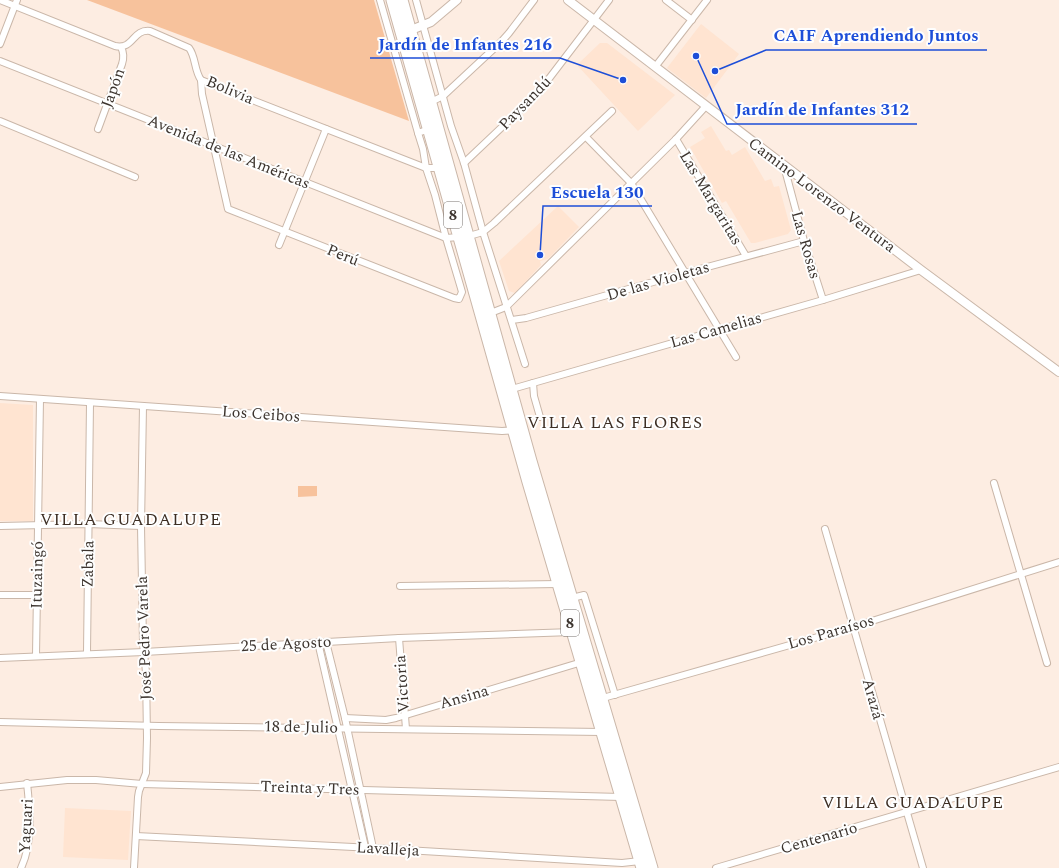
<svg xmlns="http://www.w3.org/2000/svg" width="1059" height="868" viewBox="0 0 1059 868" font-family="Spectral,serif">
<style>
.built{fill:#ffe4d1}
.green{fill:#f7c29c}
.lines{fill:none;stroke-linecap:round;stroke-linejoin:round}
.minor-casing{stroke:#cab7a9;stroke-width:8}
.tertiary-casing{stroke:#cab7a9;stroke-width:10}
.trunk-casing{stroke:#cab7a9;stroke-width:13}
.minor{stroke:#fff;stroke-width:6}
.tertiary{stroke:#fff;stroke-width:8}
.trunk{stroke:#fff;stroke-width:11}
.labels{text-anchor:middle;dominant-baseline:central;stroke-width:4;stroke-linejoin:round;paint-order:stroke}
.shield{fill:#fefefe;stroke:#76716c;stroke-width:1}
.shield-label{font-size:15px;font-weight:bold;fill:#3c342e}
.street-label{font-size:16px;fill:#3c342e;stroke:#fefefe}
.neighbourhood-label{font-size:17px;letter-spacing:1px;fill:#3d2e23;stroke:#fefefe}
.leader{fill:none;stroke:#1d4ed8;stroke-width:1.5}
.callout-dot{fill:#1d4ed8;stroke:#fefefe;stroke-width:1.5}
.callout-label{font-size:17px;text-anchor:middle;font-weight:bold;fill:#1d4ed8;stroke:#fefefe;stroke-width:4;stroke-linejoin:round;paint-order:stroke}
</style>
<rect width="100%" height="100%" fill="#fdede2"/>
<!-- built -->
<g class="built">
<path d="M701,24l38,30 -33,44 -39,-30z"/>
<path d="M600,43h7l68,52 -37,36 -61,-66z"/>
<path d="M711,126l15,25 3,-1 3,5 13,-8 20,34 6,-2 3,8 5,-1 12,44 -3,4 -33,9h-4l-25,-42 -4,2 -32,-56 15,-9 -4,-6z"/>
<path d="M558,206l21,21 -31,32 -8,2 1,4 -26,28 -6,-2 -10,-30z"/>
<path d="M0,403l33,2v116h-33z"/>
<path d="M65,808l66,3 -3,49 -65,-3z"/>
</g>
<!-- green -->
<g class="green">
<path d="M87,0h287l35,121z"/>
<path d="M298,486h19v10l-19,1z"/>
</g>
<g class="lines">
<defs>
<g id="minor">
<path d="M0,0l115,46c19,4 17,-17 35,-15l39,17c7,9 5,22 12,32l225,88h14"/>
<path d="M380,0l38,133"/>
<path d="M416,0l35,126 13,37 19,69 42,132"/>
<path d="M666,0l26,20"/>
<path d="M0,44l17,-44"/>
<path d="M0,61l446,177 13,-1"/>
<path d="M655,67l52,-67"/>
<path d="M201,80l1,14 26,115 226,89 5,1 3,-7 -2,-7 -14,-47 -11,-43 -9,-27 -3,-19 -5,-16 11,-4"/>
<path d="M431,102l12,-6 58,-54 8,-9 25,-33"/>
<path d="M0,121l135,56"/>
<path d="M98,129l24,-65c2,-6 2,-11 -1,-17"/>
<path d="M586,137l45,46 105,174"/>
<path d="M676,139l70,117"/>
<path d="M464,163l74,-70 71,-93"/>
<path d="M784,166l20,75 19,59"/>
<path d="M469,236l14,-4 11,-9 118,-112"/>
<path d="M279,245l47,-116"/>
<path d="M488,314l18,-7 170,-168 30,-33"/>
<path d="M512,320l14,-2 159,-45 119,-32"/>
<path d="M533,383l1,13 6,21"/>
<path d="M512,389l311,-89 98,-30"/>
<path d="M0,396l502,35 13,-1"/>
<path d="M994,483l53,180"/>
<path d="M0,526l88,-2 53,2"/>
<path d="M825,529l98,339"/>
<path d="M400,586l158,-2"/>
<path d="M0,595h37"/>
<path d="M572,598l12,-3 31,100"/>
<path d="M399,638l7,91"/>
<path d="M318,642l47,205"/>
<path d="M326,642l19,76 28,130"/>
<path d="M87,653l3,-250"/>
<path d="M36,656l4,-257"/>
<path d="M0,658l144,-6 255,-14 173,-6"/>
<path d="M603,698l250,-71 206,-65"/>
<path d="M345,718l41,2 10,-2 186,-56"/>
<path d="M0,722l159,4 443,6"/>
<path d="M0,787l67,-7h29l46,4 479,13"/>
<path d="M136,836l237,12 249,15 18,-2"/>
<path d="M21,868c12,-25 9,-58 6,-85"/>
<path d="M134,868l4,-71 1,-6 7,-18 1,-35 -1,-66 -3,-29 -2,-117 2,-120"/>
<path d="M716,868l343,-101"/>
</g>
<g id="tertiary">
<path d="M568,0l353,270 138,102"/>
<path d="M411,30l20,-8 26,-22"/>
</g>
<g id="trunk">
<path d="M392,0l136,482 114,386"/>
<path d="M402,0l129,461 121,407"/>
</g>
</defs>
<!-- minor casing -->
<use href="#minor" class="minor-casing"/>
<!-- tertiary casing -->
<use href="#tertiary" class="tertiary-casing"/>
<!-- trunk casing -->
<use href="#trunk" class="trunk-casing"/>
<!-- minor -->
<use href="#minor" class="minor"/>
<!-- tertiary -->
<use href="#tertiary" class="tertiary"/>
<!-- trunk -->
<use href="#trunk" class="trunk"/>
</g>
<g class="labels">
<!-- shield labels -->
<g class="shield">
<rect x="444" y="202" width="18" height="26" rx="3"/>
<rect x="561" y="610" width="18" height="26" rx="3"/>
</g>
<g class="shield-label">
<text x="453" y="215">8</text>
<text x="570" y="623">8</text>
</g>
<!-- street labels -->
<g class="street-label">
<text transform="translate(113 88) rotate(-70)">Japón</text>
<text transform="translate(230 90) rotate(23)">Bolivia</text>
<text transform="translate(525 103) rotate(-46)">Paysandú</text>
<text transform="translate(229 152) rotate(22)">Avenida de las Américas</text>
<text transform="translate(822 195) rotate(37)">Camino Lorenzo Ventura</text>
<text transform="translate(711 198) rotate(59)">Las Margaritas</text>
<text transform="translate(806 245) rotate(74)">Las Rosas</text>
<text transform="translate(343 255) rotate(22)">Perú</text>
<text transform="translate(658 281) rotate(-16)">De las Violetas</text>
<text transform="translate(716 330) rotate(-16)">Las Camelias</text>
<text transform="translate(261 414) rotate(4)">Los Ceibos</text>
<text transform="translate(88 564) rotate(-89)">Zabala</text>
<text transform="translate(37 575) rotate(-89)">Ituzaingó</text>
<text transform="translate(831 632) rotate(-16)">Los Paraísos</text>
<text transform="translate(144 638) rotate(-92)">José Pedro Varela</text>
<text transform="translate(286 644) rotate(-3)">25 de Agosto</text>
<text transform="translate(402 684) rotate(-94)">Victoria</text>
<text transform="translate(464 697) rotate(-16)">Ansina</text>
<text transform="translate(873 699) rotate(74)">Arazá</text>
<text transform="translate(301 727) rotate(1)">18 de Julio</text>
<text transform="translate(310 788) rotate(2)">Treinta y Tres</text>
<text transform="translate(26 826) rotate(-87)">Yaguari</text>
<text transform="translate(819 838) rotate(-16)">Centenario</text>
<text transform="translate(388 849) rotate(3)">Lavalleja</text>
</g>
<!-- neighbourhood labels -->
<g class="neighbourhood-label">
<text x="615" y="423">VILLA LAS FLORES</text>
<text x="131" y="520">VILLA GUADALUPE</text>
<text x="913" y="803">VILLA GUADALUPE</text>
</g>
</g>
<!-- callouts -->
<path class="leader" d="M715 71L766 50H987M623 80L560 58H370M696 56L727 124H917M540 255L543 206H652"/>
<g class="callout-dot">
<circle cx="715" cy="71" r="4"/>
<circle cx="623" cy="80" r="4"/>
<circle cx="696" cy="56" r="4"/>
<circle cx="540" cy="255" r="4"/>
</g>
<g class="callout-label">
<text x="876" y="41">CAIF Aprendiendo Juntos</text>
<text x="465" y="50">Jardín de Infantes 216</text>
<text x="822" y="115">Jardín de Infantes 312</text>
<text x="597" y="198">Escuela 130</text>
</g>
</svg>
